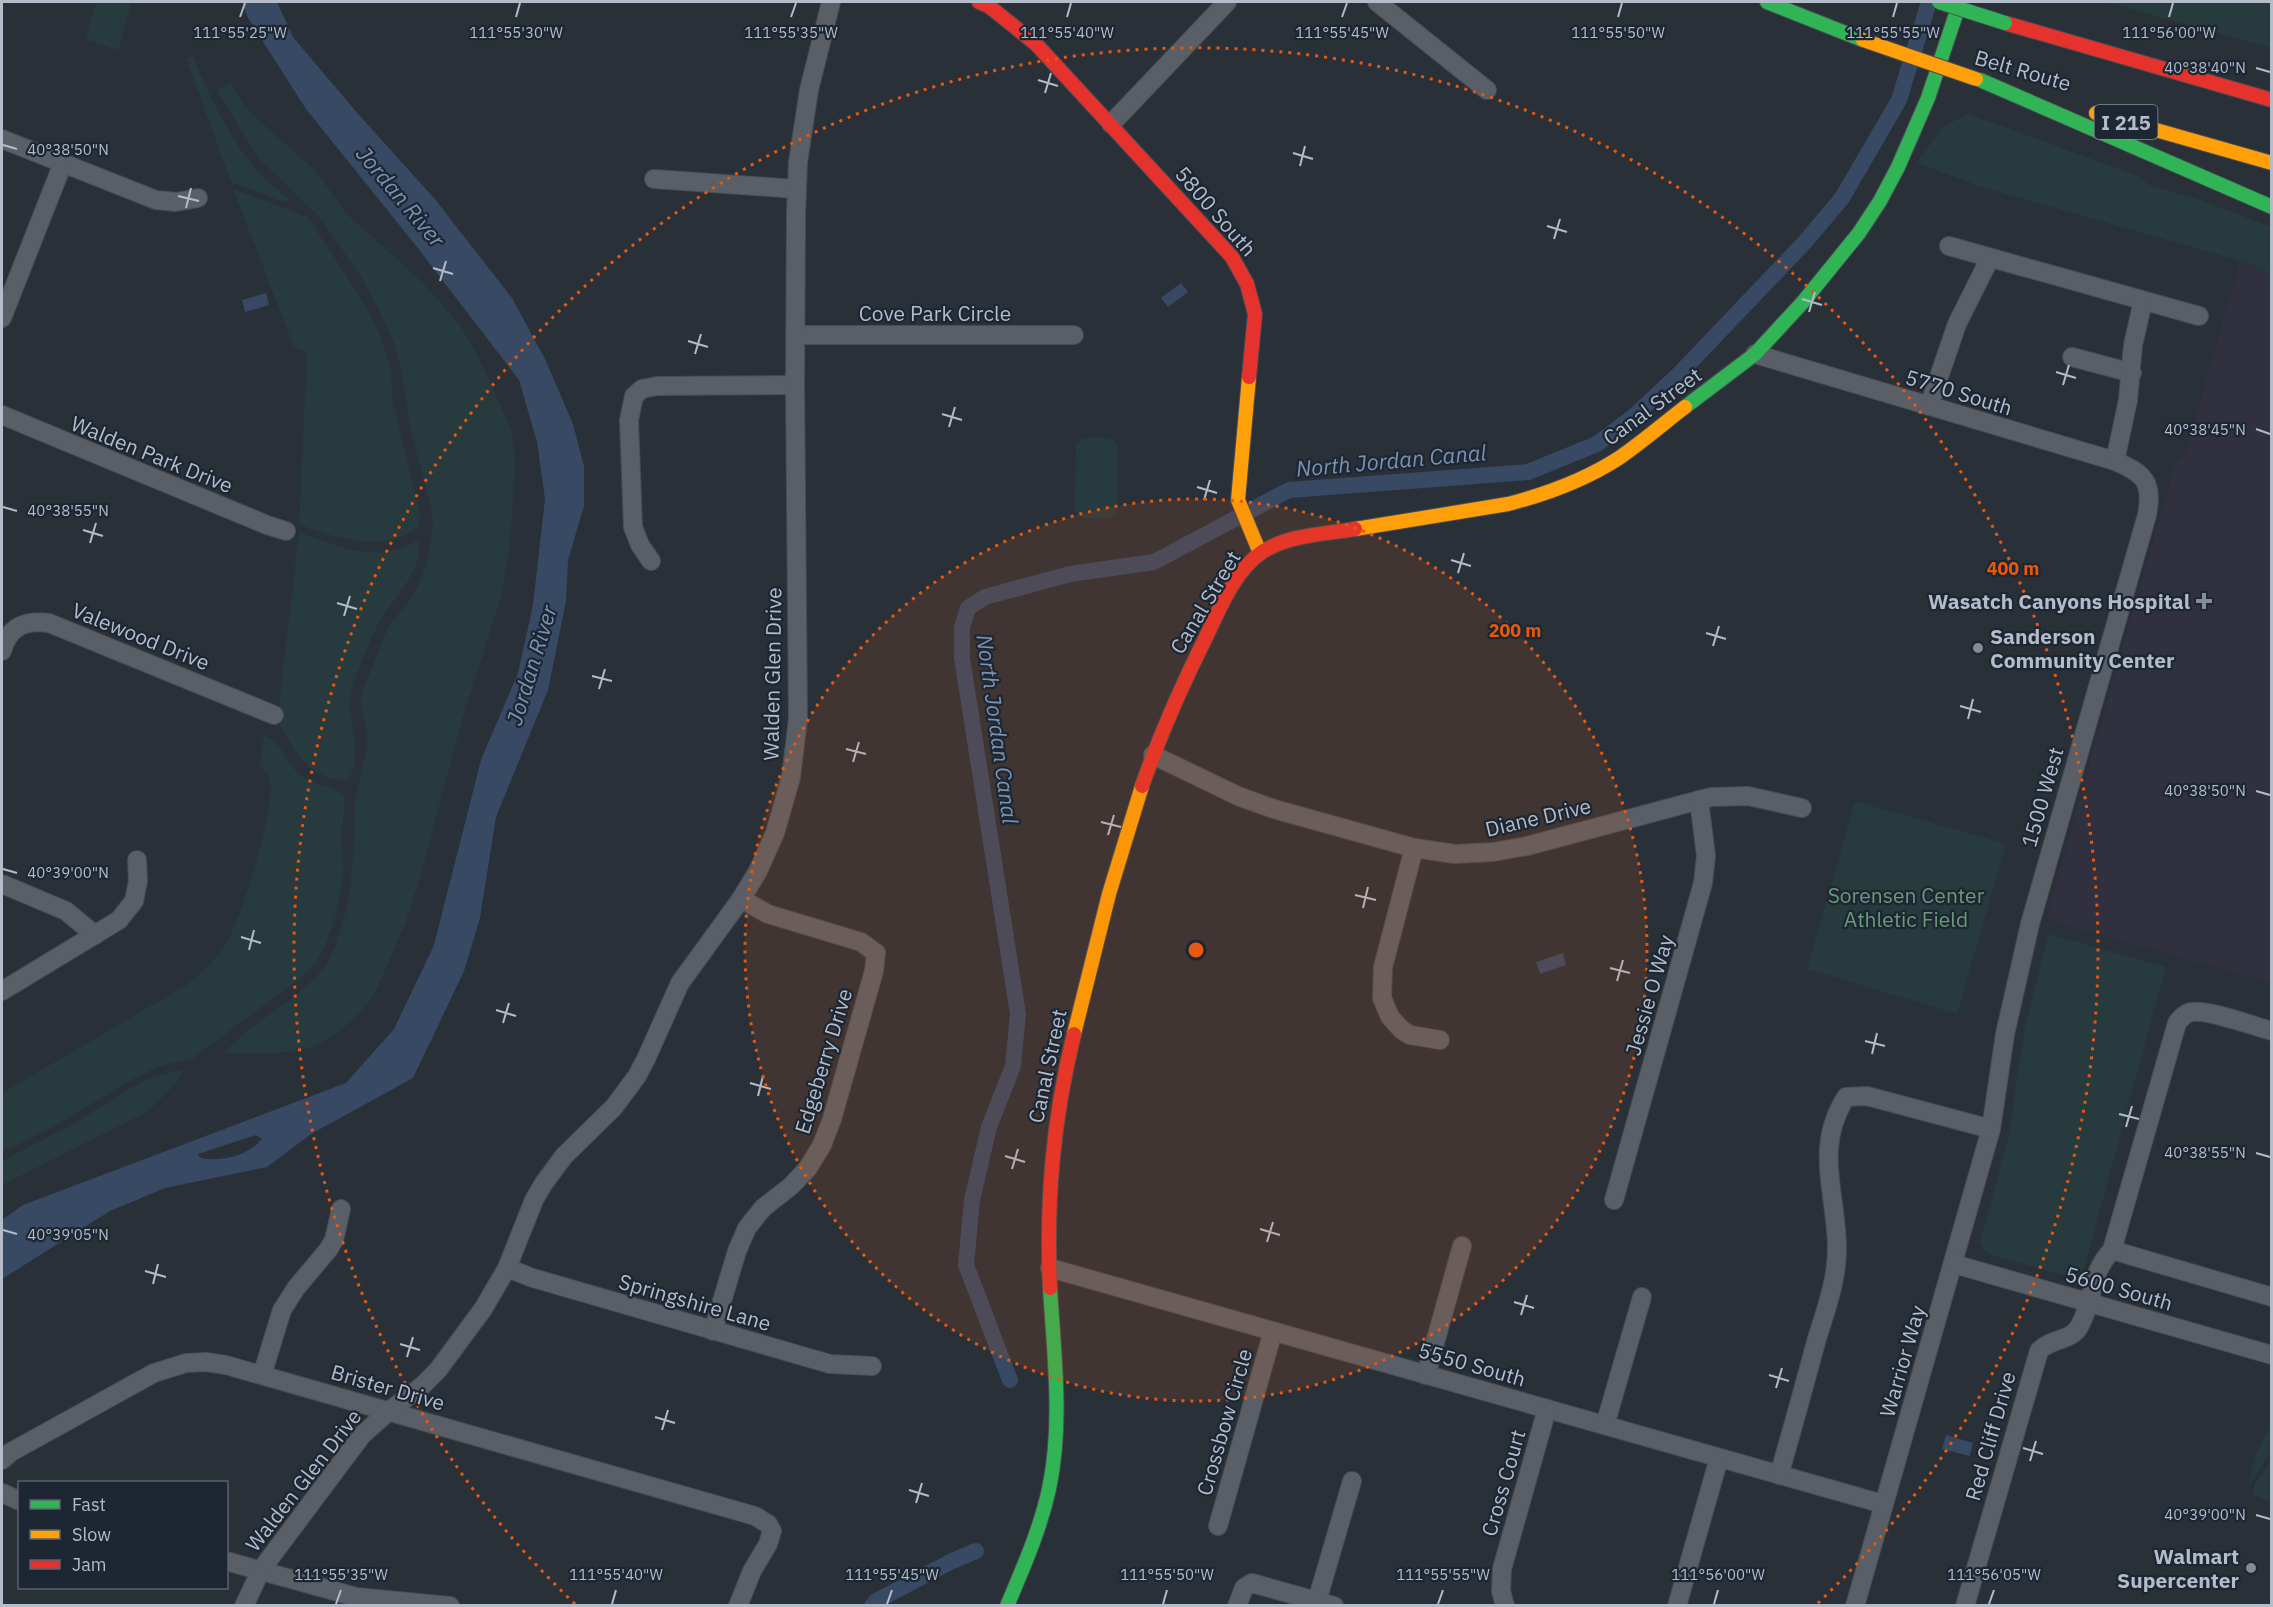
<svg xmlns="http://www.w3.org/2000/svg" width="2273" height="1607" viewBox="0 0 2273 1607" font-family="'IBM Plex Sans',sans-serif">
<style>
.medical{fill:#31303e}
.green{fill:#273a3e}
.water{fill:#384963;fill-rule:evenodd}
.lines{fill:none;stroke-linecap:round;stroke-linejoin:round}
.canal{stroke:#384963;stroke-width:16}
.street-casing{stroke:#484c53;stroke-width:20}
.fast-casing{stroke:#484c53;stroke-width:16}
.slow-casing{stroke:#484c53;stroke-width:16}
.jam-casing{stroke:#484c53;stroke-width:16}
.street{stroke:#5a5e66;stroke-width:18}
.fast{stroke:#30b455;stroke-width:14}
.slow{stroke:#ff9f0a;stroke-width:14}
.jam{stroke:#e5322d;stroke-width:14}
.fast-bridge-casing{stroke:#474c53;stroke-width:16;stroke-linecap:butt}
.slow-bridge-casing{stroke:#474c53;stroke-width:16;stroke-linecap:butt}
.fast-bridge{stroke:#30b455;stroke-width:14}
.slow-bridge{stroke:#ff9f0a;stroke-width:14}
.ticks{fill:none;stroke:#b4bcc9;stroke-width:2}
.ring{fill:none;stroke:#e8590c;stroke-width:3;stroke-dasharray:3 6}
.poi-dot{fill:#848b96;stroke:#1d2633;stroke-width:2}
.labels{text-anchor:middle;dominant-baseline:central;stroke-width:4.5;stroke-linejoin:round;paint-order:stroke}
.shield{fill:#1d2633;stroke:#878f9c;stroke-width:1.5}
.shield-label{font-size:20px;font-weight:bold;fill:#b4bcc9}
.street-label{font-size:21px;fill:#b4bcc9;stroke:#1d2633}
.poi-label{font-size:21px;font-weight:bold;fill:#b4bcc9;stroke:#1d2633;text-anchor:end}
.park-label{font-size:21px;fill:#6b9a76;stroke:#1d2633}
.water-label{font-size:22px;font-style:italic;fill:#7c92b1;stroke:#1d2633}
.ticks-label{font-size:15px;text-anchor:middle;fill:#b4bcc9;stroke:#1d2633;stroke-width:4.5;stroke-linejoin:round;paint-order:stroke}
.centre{fill:#e8590c;stroke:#1d2633;stroke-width:3}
.ring-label{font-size:18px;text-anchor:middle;font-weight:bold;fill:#e8590c;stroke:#1d2633;stroke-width:4.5;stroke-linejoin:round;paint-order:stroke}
</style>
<rect width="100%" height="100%" fill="#2a3038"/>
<!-- medical -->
<path class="medical" d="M2240,261l11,3 21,12 -1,707 -218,-62 -6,-5 125,-441v-9l13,-11z"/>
<!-- green -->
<g class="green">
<path d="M96,2h36l-14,48 -33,-10z"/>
<path d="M2105,2h166v46z"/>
<path d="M193,56c15,37 33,76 58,107 10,14 24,25 37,35v3l-5,1 -52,-20 -45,-124z"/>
<path d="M231,83l12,20 12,14 52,46 14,15 25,35 77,70 37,42 19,33 33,73 3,33 -5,80 -9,54 -39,122 -42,158 -15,46 -30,69 -18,23 -19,16 -21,13 -20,6 -32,3 -42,-1 26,-24 44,-31 22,-20 12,-14 8,-17 13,-43 5,-47 2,-54 12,-58 -1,-18 -6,-24 3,-12 24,-62 28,-37 6,-13 6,-18 6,-38 -2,-16 -20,-75 -11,-68 -7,-24 -15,-32 -15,-28 -44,-64 -60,-57 -42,-69z"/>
<path d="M1969,114l169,62 11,9 54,16 68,26v49l-20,-12 -272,-78 -62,-23 26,-37z"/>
<path d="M233,189l75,28 56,86 16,32 11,35 1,27 28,118 -2,12c-36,28 -81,11 -119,-3l8,-172 -13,-5z"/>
<path d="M1083,438h28l6,7v66l-6,7h-28l-8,-7 1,-66z"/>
<path d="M299,532c34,13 67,28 103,16 6,-2 11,-6 17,-9 5,32 -25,57 -39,82 -11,19 -22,48 -28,69 -8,32 15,58 -4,90 -20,1 -37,-9 -50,-25 -7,-9 -10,-20 -18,-29l-1,-21z"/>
<path d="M264,736c17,5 20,22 31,34 15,16 34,14 50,25l-3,37 1,43 -6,37 -11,32 -9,17 -14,15 -111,83 -25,5 -14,5 -22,11 -75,45 -54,27v-59l183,-107c16,-11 28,-22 39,-39 17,-25 51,-138 46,-167 -1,-7 -6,-10 -11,-15z"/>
<path d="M1855,801l151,43 -49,170 -150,-45z"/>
<path d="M2048,934l118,33 -85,313 -93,-26 -4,-4 -4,-8 29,-107 15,-103z"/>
<path d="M185,1069l-12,17 -26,26 -145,73v-24l73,-38 59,-37 21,-10z"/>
<path d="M2271,1425c1,39 -7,33 -23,63l7,-32z"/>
<path d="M2271,1461v41l-19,-7 3,-11z"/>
</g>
<!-- water -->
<g class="water">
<path d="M242,2h35l16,35 66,78 75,83 78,100 33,61 28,65 11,42v40l-16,54 -2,41 -18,89 -52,127 -16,101 -16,53 -51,107 -102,56 -44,33 -102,21 -55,23 -108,68v-59l21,-15 323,-122 48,-54 40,-84 47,-185 37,-87 15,-68 12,-106 -8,-57 -18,-62 -102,-133 -111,-138 -58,-91zM256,1135l6,4c-14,17 -40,23 -62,19l-2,-4z"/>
<path d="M1181,283l7,9 -20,15 -7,-9z"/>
<path d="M266,293l3,12 -24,7 -3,-12z"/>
<path d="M1563,953l3,12 -26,9 -4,-12z"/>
<path d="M1946,1435l27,8 -3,13 -28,-7z"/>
</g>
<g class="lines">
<!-- canal -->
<g class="canal">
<path d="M1010,1380l-44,-115 6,-65 17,-73 24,-61 5,-52 -56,-356v-31l6,-19 17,-11 85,-23 84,-12 135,-72 239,-18 69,-28 36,-27 48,-45 124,-130 37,-44 57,-98 30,-98"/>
<path d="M872,1606l4,-5 76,-40 24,-10"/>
</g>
<defs>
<g id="street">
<path d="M1377,2l110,88"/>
<path d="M1111,124l116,-122"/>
<path d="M2,139l154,61 20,2 22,-4"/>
<path d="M654,179l143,10"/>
<path d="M1949,246l250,70"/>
<path d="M2,318l61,-155"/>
<path d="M796,335h278"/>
<path d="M1755,354l360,107c30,13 38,21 32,54l-117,409 -25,110 -14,95 -136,477"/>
<path d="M2072,357l60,16"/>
<path d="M1929,406l28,-82 33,-66"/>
<path d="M2,415l265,110 19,6"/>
<path d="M2115,461l13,-61 5,-55 10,-44"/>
<path d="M651,561l-11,-16 -7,-18 -4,-107 5,-24 8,-7 15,-3 138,-1"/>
<path d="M2,651c7,-25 23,-31 47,-28l225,92"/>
<path d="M1153,755l85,41 36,13 140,39 41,6 38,-2 34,-6 184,-49 37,-1 54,12"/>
<path d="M1414,848l-31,119 -1,31 8,19 12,13 8,5 30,5"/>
<path d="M2,884l64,27 29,24"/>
<path d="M2,991l117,-71 15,-19 4,-20 -1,-21"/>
<path d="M1614,1200l89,-317 3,-27 -7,-56"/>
<path d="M2112,1250l160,47"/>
<path d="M1954,1264l318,91"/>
<path d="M507,1268l26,10 297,86 42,2"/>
<path d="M1050,1268l833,236"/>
<path d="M713,1331l24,-80 10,-23 16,-20 28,-22 17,-18 14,-23 10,-26 42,-148 2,-18 -15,-11 -93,-28 -27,-15"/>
<path d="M262,1375l20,-65 14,-22 32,-38 6,-10 7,-31"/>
<path d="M1426,1375l36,-129"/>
<path d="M1605,1425l37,-128"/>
<path d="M2,1460l9,-8 143,-79 32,-10 20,-1 20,3 529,151 13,8 4,7 -4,13 -16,27 -14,35"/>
<path d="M1779,1475c13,-44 25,-89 37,-133 9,-30 21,-61 21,-93 0,-55 -24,-100 9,-152l21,-1 124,33"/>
<path d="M2,1493l18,8"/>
<path d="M1218,1526l55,-195"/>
<path d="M226,1561l130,36 94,9"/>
<path d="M1317,1601l35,-120"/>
<path d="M244,1606l17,-36 101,-135 27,-24 32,-24 17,-17 45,-61 24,-41 27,-68 10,-17 20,-27 50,-49 23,-31 9,-17 34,-76 61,-84 17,-28 17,-38 16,-56 7,-58 -3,-334 1,-171 2,-52 11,-72 22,-88"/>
<path d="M1237,1606l7,-18 8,-5 82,23"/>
<path d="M1505,1606l-4,-15 1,-22 45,-160"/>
<path d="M1677,1606l42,-148"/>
<path d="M1965,1606l74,-255c11,-13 31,-9 40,-24 15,-25 10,-53 33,-77l65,-227c4,-5 8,-10 15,-11 16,-3 61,14 80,19"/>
</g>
<g id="fast">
<path d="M1767,2l96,38"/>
<path d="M1980,80l292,127"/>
<path d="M1685,407l70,-53 48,-52 56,-69 21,-32 18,-34 30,-69 32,-96"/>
<path d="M1007,1606c16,-38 33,-76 42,-117 14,-65 5,-135 1,-201"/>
</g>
<g id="slow">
<path d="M2096,113l176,50"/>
<path d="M1249,377l-11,123 22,53"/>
<path d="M1355,529l153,-25c39,-10 77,-24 111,-46 23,-16 44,-34 66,-51"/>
<path d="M1074,1034l35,-140 33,-108"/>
</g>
<g id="jam">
<path d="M979,2l11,5 46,37 196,213 15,27 8,30 -6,63"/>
<path d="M2005,23l267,77"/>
<path d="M1142,786c18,-51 39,-99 63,-147 14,-29 29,-68 57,-87 26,-17 62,-18 93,-23"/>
<path d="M1050,1288c-4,-89 3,-168 24,-254"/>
</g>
</defs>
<!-- street casing -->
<use href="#street" class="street-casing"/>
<!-- fast casing -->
<use href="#fast" class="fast-casing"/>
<!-- slow casing -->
<use href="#slow" class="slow-casing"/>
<!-- jam casing -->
<use href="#jam" class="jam-casing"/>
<!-- street -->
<use href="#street" class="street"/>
<!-- fast -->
<use href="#fast" class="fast"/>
<!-- slow -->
<use href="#slow" class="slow"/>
<!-- jam -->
<use href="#jam" class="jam"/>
<defs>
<path id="fast-bridge" d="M1939,2l66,21"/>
<path id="slow-bridge" d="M1863,40l113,39"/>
</defs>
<!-- fast-bridge casing -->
<use href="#fast-bridge" class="fast-bridge-casing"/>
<!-- slow-bridge casing -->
<use href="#slow-bridge" class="slow-bridge-casing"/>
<!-- fast-bridge -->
<use href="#fast-bridge" class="fast-bridge"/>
<!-- slow-bridge -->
<use href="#slow-bridge" class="slow-bridge"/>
</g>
<!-- ticks -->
<path class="ticks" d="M240,17l5,-14M516,17l4,-14M791,17l5,-14M1067,17l4,-14M1342,17l5,-14M1618,17l4,-14M1893,17l4,-14M2169,17l4,-14M2256,68l14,4M1038,80l20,6M1045,93l6,-20M3,145l14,4M1293,153l20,6M1300,166l5,-20M178,196l21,5M186,208l5,-20M1547,226l20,6M1554,239l6,-20M433,268l20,6M440,281l6,-20M1802,299l20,6M1809,312l6,-20M688,341l20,6M695,354l6,-20M2056,372l20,6M2063,385l6,-20M942,414l20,6M949,427l6,-20M2256,429l14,5M1197,487l20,6M1204,500l6,-20M3,507l14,4M83,530l20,6M90,543l6,-20M1451,560l20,6M1458,573l6,-20M337,603l20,6M344,616l6,-20M1706,633l20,6M1713,646l6,-20M592,676l20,5M599,689l6,-20M1960,706l21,6M1968,719l5,-20M846,749l20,5M853,762l6,-20M2256,791l14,4M1101,822l20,5M1108,835l6,-20M3,869l14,4M1355,895l21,5M1363,908l5,-21M241,937l20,6M249,950l5,-20M1610,968l20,5M1617,981l6,-21M496,1010l20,6M503,1023l6,-20M1865,1041l20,5M1872,1054l5,-21M750,1083l21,6M758,1096l5,-20M2119,1114l20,5M2126,1127l6,-21M2256,1153l14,4M1005,1156l20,6M1012,1169l6,-20M1260,1229l20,6M3,1230l14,4M1267,1242l6,-20M145,1271l21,6M153,1284l5,-20M1514,1302l20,6M1521,1315l6,-20M400,1344l20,6M407,1357l6,-20M1769,1375l20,6M1776,1388l6,-20M655,1417l20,6M662,1430l6,-20M2023,1448l20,6M2030,1461l6,-20M909,1490l20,6M916,1503l6,-20M2256,1515l14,4M336,1604l5,-14M612,1604l4,-14M887,1604l5,-14M1163,1604l4,-14M1438,1604l5,-14M1714,1604l4,-14M1989,1604l5,-14"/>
<!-- distance rings -->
<circle cx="1196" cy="950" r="451" fill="#e8590c" fill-opacity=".12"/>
<g class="ring">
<circle cx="1196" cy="950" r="451"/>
<path d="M575 1604A902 902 0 1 1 1817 1604"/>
</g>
<!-- markers -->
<g class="poi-dot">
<path d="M2201 592h6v6h6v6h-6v6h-6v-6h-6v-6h6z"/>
<circle cx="1978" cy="648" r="6"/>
<circle cx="2251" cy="1568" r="6"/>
</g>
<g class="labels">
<!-- shield labels -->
<rect class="shield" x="2094.5" y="105" width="63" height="34" rx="4.5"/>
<g class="shield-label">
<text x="2126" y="122">I 215</text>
</g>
<!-- street labels -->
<g class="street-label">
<text transform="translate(2023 70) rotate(16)">Belt Route</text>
<text transform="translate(1216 211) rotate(49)">5800 South</text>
<text x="935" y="313">Cove Park Circle</text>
<text transform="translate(1959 392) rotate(17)">5770 South</text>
<text transform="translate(1652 406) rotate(-36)">Canal Street</text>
<text transform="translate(152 454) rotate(22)">Walden Park Drive</text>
<text transform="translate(1205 602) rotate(-59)">Canal Street</text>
<text transform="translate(141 636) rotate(22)">Valewood Drive</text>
<text transform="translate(772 674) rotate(-89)">Walden Glen Drive</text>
<text transform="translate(2042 797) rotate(-74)">1500 West</text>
<text transform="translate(1538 817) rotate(-13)">Diane Drive</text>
<text transform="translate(1649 995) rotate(-74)">Jessie O Way</text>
<text transform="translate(823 1061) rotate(-73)">Edgeberry Drive</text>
<text transform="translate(1047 1066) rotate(-78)">Canal Street</text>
<text transform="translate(2119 1288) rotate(16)">5600 South</text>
<text transform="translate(695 1302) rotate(16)">Springshire Lane</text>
<text transform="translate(1902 1361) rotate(-74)">Warrior Way</text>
<text transform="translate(1472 1364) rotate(16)">5550 South</text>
<text transform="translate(388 1387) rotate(16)">Brister Drive</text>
<text transform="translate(1224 1422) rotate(-74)">Crossbow Circle</text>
<text transform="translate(1990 1436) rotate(-74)">Red Cliff Drive</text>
<text transform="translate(303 1480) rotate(-52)">Walden Glen Drive</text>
<text transform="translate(1503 1483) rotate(-74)">Cross Court</text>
</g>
<!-- poi labels -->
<g class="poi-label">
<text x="2190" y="601">Wasatch Canyons Hospital</text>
<text x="1990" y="636" text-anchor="start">Sanderson<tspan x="1990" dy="24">Community Center</tspan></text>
<text x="2239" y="1556">Walmart<tspan x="2239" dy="24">Supercenter</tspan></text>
</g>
<!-- park labels -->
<g class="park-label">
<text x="1906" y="895">Sorensen Center<tspan x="1906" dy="24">Athletic Field</tspan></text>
</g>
<!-- water labels -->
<g class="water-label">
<text transform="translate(401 196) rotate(50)">Jordan River</text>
<text transform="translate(1391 460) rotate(-5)">North Jordan Canal</text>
<text transform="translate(531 665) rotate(-73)">Jordan River</text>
<text transform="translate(998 729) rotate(82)">North Jordan Canal</text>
</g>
</g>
<g class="ticks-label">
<text x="240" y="38">111°55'25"W</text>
<text x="516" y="38">111°55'30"W</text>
<text x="791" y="38">111°55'35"W</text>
<text x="1067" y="38">111°55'40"W</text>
<text x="1342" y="38">111°55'45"W</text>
<text x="1618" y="38">111°55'50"W</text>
<text x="1893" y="38">111°55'55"W</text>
<text x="2169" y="38">111°56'00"W</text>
<text x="2205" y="73">40°38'40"N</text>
<text x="68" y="155">40°38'50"N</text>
<text x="2205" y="435">40°38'45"N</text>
<text x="68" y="516">40°38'55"N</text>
<text x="2205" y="796">40°38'50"N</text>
<text x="68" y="878">40°39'00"N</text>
<text x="2205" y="1158">40°38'55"N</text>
<text x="68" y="1240">40°39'05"N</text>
<text x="2205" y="1520">40°39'00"N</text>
<text x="341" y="1580">111°55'35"W</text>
<text x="616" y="1580">111°55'40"W</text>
<text x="892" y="1580">111°55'45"W</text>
<text x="1167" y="1580">111°55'50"W</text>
<text x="1443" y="1580">111°55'55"W</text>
<text x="1718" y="1580">111°56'00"W</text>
<text x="1994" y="1580">111°56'05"W</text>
</g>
<circle cx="1196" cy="950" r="9" class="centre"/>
<g class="ring-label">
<text x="2013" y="575">400 m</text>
<text x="1515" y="637">200 m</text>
</g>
<!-- border -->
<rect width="2273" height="1607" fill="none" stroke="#b4bcc9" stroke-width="6"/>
<!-- legend -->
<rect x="18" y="1481" width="210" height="108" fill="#1d2633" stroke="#59626f" stroke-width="1.5"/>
<rect x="30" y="1500" width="30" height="9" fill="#30b455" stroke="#59626f" stroke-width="1.5"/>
<text x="72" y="1511" font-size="18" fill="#b4bcc9">Fast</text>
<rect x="30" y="1530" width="30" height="9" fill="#ff9f0a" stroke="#59626f" stroke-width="1.5"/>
<text x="72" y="1541" font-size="18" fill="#b4bcc9">Slow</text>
<rect x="30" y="1560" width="30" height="9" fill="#e5322d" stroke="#59626f" stroke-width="1.5"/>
<text x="72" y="1571" font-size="18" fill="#b4bcc9">Jam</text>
</svg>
